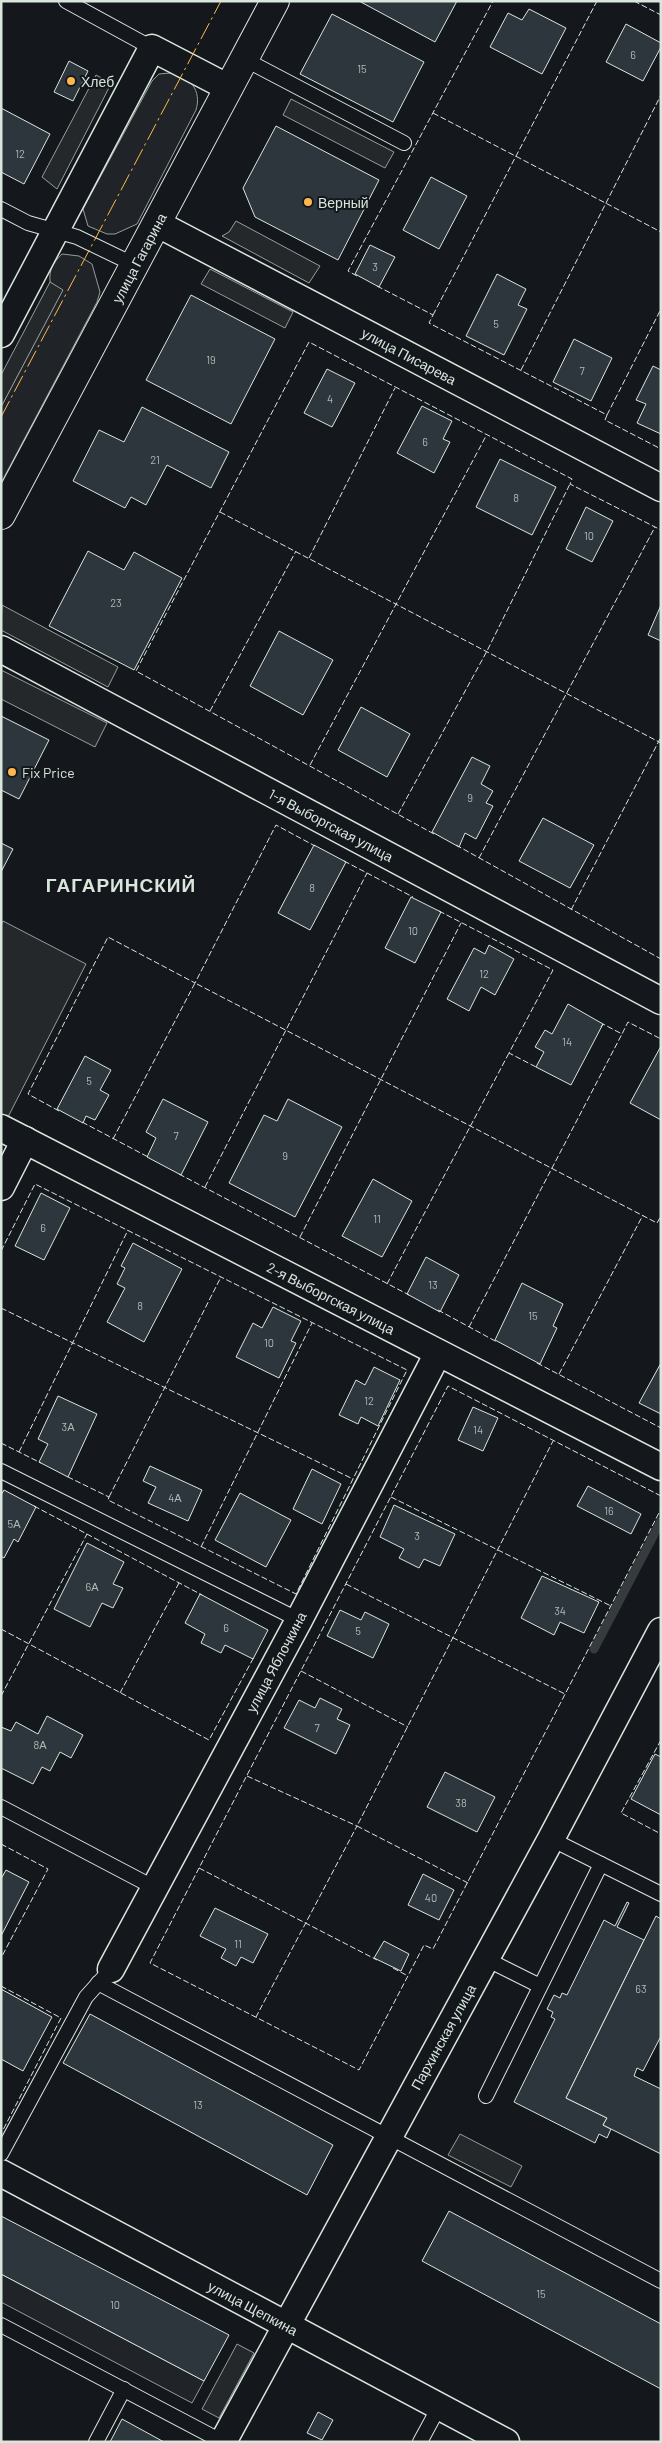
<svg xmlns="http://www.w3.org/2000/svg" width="662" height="2443" viewBox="0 0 662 2443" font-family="Barlow,sans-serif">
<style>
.green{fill:#202428;stroke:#939e99}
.parking{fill:#24282b;stroke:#939e99}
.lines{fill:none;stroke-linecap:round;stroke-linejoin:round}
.stream{stroke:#363b3e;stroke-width:9}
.building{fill:#2c363c;stroke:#d8e6dc}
.service-casing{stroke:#d8e6dc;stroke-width:16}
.minor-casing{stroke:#d8e6dc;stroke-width:29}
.secondary-casing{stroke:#d8e6dc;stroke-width:30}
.service{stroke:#14181c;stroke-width:14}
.minor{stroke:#14181c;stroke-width:26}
.secondary{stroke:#14181c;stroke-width:28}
.fence{stroke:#d8e6dc;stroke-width:1;stroke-dasharray:6 2.5;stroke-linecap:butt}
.power{stroke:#ffb74d;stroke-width:1;stroke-dasharray:18 4 2.5 4;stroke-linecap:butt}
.poi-dot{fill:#ffb74d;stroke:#14181c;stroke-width:2}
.labels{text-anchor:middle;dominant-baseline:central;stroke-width:4;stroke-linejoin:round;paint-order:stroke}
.number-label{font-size:11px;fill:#adbab4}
.poi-label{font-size:14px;fill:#d8e6dc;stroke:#14181c;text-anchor:start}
.street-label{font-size:14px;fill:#d8e6dc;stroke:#14181c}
.district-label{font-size:19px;font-weight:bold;letter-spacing:1px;fill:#d8e6dc;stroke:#14181c}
</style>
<rect width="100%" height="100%" fill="#14181c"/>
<!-- green -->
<g class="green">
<path d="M170,73c20,2 32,18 26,37l-59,114 -22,10h-8l-19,-8 -5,-17 69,-128 7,-7z"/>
<path d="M62,254l17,2 13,8 8,28 -3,10 -96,181v-76l61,-116 -12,-9c-1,-13 3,-19 12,-28z"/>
<path d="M1,2274l203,107 -12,22 -191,-101z"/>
</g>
<!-- parking -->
<g class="parking">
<path d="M96,75l11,6 6,-1 -56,109 -15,-12z"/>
<path d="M291,99l103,53 -9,16 -102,-53z"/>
<path d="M236,221l84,45 -11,17 -87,-47 7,-4z"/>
<path d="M210,269l83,43 -8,16 -84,-44z"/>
<path d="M50,282l13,8 -62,117v-32z"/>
<path d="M2,605l116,62 -10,20 -107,-57z"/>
<path d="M1,670l106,53 -12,24 -94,-48z"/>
<path d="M3,921l83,43 -78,153 -7,-3v-189z"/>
<path d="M460,2134l62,32 -11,21 -63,-32z"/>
<path d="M237,2344l17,9 -35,65 -17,-9z"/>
</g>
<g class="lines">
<!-- stream -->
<path class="stream" d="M594,1649l67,-128"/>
</g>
<!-- building -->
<g class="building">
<path d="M359,1h98l-22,41z"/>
<path d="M529,9l37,19 -24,46 -52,-27 18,-34 14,7z"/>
<path d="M332,14l92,48 -31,60 -93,-48z"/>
<path d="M626,24l35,19v4l-18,34 -37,-19z"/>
<path d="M69,61l19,10 -15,30 -19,-9z"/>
<path d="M1,108l49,26 -26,50 -23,-12z"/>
<path d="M276,126l103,54 -41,80 -83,-43 -12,-29z"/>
<path d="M431,177l36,19 -28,53 -36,-19z"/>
<path d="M370,245l25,12 -16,30 -24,-13z"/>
<path d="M497,274l29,15 -8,16 9,4 -23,46 -38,-19z"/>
<path d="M191,295l84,44 -44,85 -85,-44z"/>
<path d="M574,339l38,19 -21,43 -38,-19z"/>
<path d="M653,366l8,4v64l-24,-11 9,-19 -10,-4z"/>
<path d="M327,369l28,14 -23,44 -28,-14z"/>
<path d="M422,406l30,15 -9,18 7,3 -16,31 -37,-20z"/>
<path d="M142,407l87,45 -18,36 -44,-23 -21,40 -15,-8 -6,11 -52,-27 26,-51 25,12z"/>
<path d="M500,459l56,28 -24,48 -56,-28z"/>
<path d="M586,507l27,14 -21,41 -26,-13z"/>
<path d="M88,551l36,19 10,-18 48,26 -48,92 -85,-44z"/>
<path d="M661,605v36l-13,-6z"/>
<path d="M279,631l54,29 -30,55 -53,-29z"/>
<path d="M361,707l49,27 -23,43 -49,-27z"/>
<path d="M1,716l48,24 -30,59 -18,-9z"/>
<path d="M472,757l18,9 -9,18 12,7 -7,12 7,3 -17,33 -11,-6 -6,14 -27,-15z"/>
<path d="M543,818l51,27 -24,43 -51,-27z"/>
<path d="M1,843l12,6 -12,23z"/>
<path d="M314,845l32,17 -36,68 -32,-17z"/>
<path d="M411,897l30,15 -26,51 -30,-15z"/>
<path d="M489,945l25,14 -19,36 -14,-8 -12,24 -22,-12 27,-51 11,6z"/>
<path d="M568,1004l35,20 -32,61 -35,-18 8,-15 -9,-5 10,-17 7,4z"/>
<path d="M661,1046v74l-31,-17z"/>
<path d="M85,1056l26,14 -11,20 9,5 -14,25 -9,-4 -3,7 -26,-14z"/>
<path d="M163,1099l45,23 -27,53 -34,-18 9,-19 -10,-6z"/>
<path d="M288,1099l54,28 -47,90 -66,-34 35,-68 13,6z"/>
<path d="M373,1179l39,22 -30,56 -40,-21z"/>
<path d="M41,1193l29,15 -26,52 -29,-14z"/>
<path d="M133,1243l49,26 -38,73 -37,-20 18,-34 -8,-4 8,-16 -4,-2z"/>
<path d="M426,1257l33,18 -19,37 -33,-18z"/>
<path d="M522,1283l41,21 -10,22 4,2 -17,36 -45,-24z"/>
<path d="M273,1307l28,14 -10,20 5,2 -17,35 -43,-21 17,-34 9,5z"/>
<path d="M661,1363v51l-22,-11z"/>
<path d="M374,1367l26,13 -22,46 -17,-9 -3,7 -19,-9 17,-35 9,5z"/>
<path d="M58,1396l39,18 -29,63 -29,-15 9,-18 -10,-5z"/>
<path d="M473,1407l25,11 -15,33 -25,-11z"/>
<path d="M150,1466l52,24 -14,31 -40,-18 8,-16 -13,-6z"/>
<path d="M312,1469l29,15 -19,40 -29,-15z"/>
<path d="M588,1486l53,28 -10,20 -54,-28z"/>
<path d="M4,1490l32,17 -18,35 -4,-3 -10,19 -3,-2v-61z"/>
<path d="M240,1493l51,27 -25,47 -51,-27z"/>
<path d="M394,1505l61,29 -15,32 -16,-7 -5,9 -20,-10 5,-9 -24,-12z"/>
<path d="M87,1543l37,19 -11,22 10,4 -10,20 -11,-5 -12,24 -36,-18z"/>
<path d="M542,1576l57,26 -15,31 -24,-11 -6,13 -33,-17z"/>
<path d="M200,1594l68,36 -15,29 -28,-14 -4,8 -20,-10 4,-9 -20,-11z"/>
<path d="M340,1610l21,10 4,-8 24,12 -16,34 -46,-22z"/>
<path d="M320,1698l22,11 -5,10 13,6 -14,29 -52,-26 15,-28 16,8z"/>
<path d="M47,1716l36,19 -12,23 -11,-6 -10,19 -8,-4 -9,17 -32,-16v-41l10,4 5,-9 22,12z"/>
<path d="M655,1754l6,3v58l-30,-16z"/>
<path d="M445,1772l50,25 -18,35 -50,-25z"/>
<path d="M6,1870l23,12 -28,54v-57z"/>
<path d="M423,1874l31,16 -15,30 -31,-15z"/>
<path d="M627,1902l2,1 -12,24 27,13 -78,158 41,20 -4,7 8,4 -4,9 -8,-4 -4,9 -81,-41 41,-83 -4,-2 2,-5 -6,-3 7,-14 6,3 2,-5 5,2 37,-75 11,6z"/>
<path d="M215,1908l53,26 -15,29 -12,-6 -5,9 -15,-8 5,-9 -26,-13z"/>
<path d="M656,1916l5,3v117l-18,35 -6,-3 -3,8 27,13v65l-58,-29 4,-7 -41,-20z"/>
<path d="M384,1941l25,13 -8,17 -27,-13z"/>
<path d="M1,1989l51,28 -29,54 -22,-12z"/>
<path d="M90,2014l243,131 -26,50 -244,-132z"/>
<path d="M449,2211l212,113v65l-239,-128z"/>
<path d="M1,2216l228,119 -25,46 -203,-107z"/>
<path d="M318,2412l15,8 -11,20 -15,-7z"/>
<path d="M122,2419l42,23h-54z"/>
</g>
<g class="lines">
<defs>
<g id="service">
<path d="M66,1l86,47"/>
<path d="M244,59l160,84"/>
<path d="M1,209l27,14 49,14 58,28"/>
<path d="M1,1471l298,149"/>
<path d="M1,1807l154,81"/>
<path d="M551,1839l110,55"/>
<path d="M486,1959l54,27"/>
<path d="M98,1983l563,298"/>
<path d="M486,2096l115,-232"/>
<path d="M1,2154l85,-157 18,-20"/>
<path d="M1,2325l222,117"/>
<path d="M96,2442l28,-53"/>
<path d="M420,2442l19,-35"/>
</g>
<g id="minor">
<path d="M158,224l503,264"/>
<path d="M1,334l151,-286 77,40"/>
<path d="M1,649l660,352"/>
<path d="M1,1128l660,339"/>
<path d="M1,1187l24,-47"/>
<path d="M111,1969l188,-349 139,-267"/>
<path d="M1,2173l505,269"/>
<path d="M223,2442l328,-603 110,-208"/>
</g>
<path id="secondary" d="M1,515l274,-514"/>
</defs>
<!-- service casing -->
<use href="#service" class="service-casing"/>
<!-- minor casing -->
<use href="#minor" class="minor-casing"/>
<!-- secondary casing -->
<use href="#secondary" class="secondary-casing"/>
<!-- service -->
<use href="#service" class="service"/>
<!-- minor -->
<use href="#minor" class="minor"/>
<!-- secondary -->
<use href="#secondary" class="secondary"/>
<!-- fence -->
<g class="fence">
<path d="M634,1l27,14"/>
<path d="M433,113l228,119"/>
<path d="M357,276l-9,-5 145,-270"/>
<path d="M377,286l56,29 -4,8 178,92 -2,5 56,29"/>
<path d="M433,315l164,-314"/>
<path d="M521,370l140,-275"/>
<path d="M607,415l54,-106"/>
<path d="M220,512l441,231"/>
<path d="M309,558l86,-170"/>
<path d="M210,711l86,-160"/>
<path d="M310,765l176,-329"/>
<path d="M398,814l89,-163 83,-167"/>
<path d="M434,834l-298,-163 173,-329 263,137 -2,5 91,46"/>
<path d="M456,845l205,114"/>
<path d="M479,858l176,-331"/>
<path d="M344,861l69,36"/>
<path d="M571,910l90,-173"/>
<path d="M439,911l114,59 -44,83 29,15"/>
<path d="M601,1027l2,-3 19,10 6,-12 33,17"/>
<path d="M59,1111l-31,-17 80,-157 87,46 81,-158 39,21"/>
<path d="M82,1122l68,36"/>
<path d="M113,1139l82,-156 462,240 4,-7"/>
<path d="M661,1168v3"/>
<path d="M179,1174l230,121"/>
<path d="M205,1187l162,-314"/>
<path d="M300,1237l161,-314"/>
<path d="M1,1251l34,-67 372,186 -111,224 -188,-94 1,-3 -43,-21"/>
<path d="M387,1284l122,-231"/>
<path d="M1,1308l352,171"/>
<path d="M438,1310l59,32"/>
<path d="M469,1327l153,-293"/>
<path d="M537,1363l124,65"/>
<path d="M559,1374l84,-159"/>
<path d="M1,1443l40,20"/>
<path d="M19,1452l109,-222"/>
<path d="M661,1496l-213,-110 -298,577 209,107 65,-125 9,4 228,-440"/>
<path d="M109,1497l112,-220"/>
<path d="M391,1497l220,109"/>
<path d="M34,1506l168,89"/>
<path d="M201,1547l111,-224"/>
<path d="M346,1584l219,110"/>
<path d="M1,1629l208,111 45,-83"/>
<path d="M301,1671l107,56"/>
<path d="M120,1693l59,-110"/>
<path d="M1,1696l86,-162"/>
<path d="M661,1740l-40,73 40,21"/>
<path d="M247,1776l110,50 -101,191"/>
<path d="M1,1844l47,25 -47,89"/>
<path d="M199,1868l178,92"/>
<path d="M468,1883l-111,-57 196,-385"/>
<path d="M393,1968l15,8"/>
<path d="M1,1986l60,32 -58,112 -2,-1"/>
</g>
<!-- power -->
<path class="power" d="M1,417l220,-416"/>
</g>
<!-- markers -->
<g class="poi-dot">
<circle cx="71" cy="81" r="5"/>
<circle cx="308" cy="202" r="5"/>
<circle cx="12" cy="772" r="5"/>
</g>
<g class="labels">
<!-- number labels -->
<g class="number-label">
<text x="633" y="54">6</text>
<text x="362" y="68">15</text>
<text x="20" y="153">12</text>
<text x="375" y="266">3</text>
<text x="496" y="323">5</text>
<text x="211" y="359">19</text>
<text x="582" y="370">7</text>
<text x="330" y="398">4</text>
<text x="425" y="441">6</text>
<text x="155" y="459">21</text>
<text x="516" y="497">8</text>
<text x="589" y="535">10</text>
<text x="116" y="602">23</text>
<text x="470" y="797">9</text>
<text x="312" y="887">8</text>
<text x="413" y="930">10</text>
<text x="484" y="973">12</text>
<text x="567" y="1041">14</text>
<text x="89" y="1080">5</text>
<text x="176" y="1135">7</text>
<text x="285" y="1155">9</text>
<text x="377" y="1218">11</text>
<text x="43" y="1227">6</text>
<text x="433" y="1284">13</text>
<text x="140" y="1305">8</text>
<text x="533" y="1315">15</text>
<text x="269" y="1342">10</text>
<text x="369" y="1400">12</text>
<text x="68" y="1426">3А</text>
<text x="478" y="1429">14</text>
<text x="175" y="1497">4А</text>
<text x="609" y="1510">16</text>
<text x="14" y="1523">5А</text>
<text x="417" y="1535">3</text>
<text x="92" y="1586">6А</text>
<text x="560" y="1610">34</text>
<text x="226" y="1627">6</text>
<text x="358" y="1630">5</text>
<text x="317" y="1727">7</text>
<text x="40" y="1744">8А</text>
<text x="461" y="1802">38</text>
<text x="431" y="1897">40</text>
<text x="238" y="1943">11</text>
<text x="641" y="1988">63</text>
<text x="198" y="2104">13</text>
<text x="541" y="2293">15</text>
<text x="115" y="2304">10</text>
</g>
<!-- poi labels -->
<g class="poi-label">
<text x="81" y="81">Хлеб</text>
<text x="318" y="202">Верный</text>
<text x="22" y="772">Fix Price</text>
</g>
<!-- street labels -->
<g class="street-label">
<text transform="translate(139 258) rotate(-62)">улица Гагарина</text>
<text transform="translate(409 356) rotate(28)">улица Писарева</text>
<text transform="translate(331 825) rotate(28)">1-я Выборгская улица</text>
<text transform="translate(331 1298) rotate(27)">2-я Выборгская улица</text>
<text transform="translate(276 1662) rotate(-62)">улица Яблочкина</text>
<text transform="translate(443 2037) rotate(-61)">Пархинская улица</text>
<text transform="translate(253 2308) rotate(28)">улица Щепкина</text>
</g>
<!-- district labels -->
<g class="district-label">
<text x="121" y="884">ГАГАРИНСКИЙ</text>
</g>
</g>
<!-- border -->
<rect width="662" height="2443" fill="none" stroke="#d8e6dc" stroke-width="5"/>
</svg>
